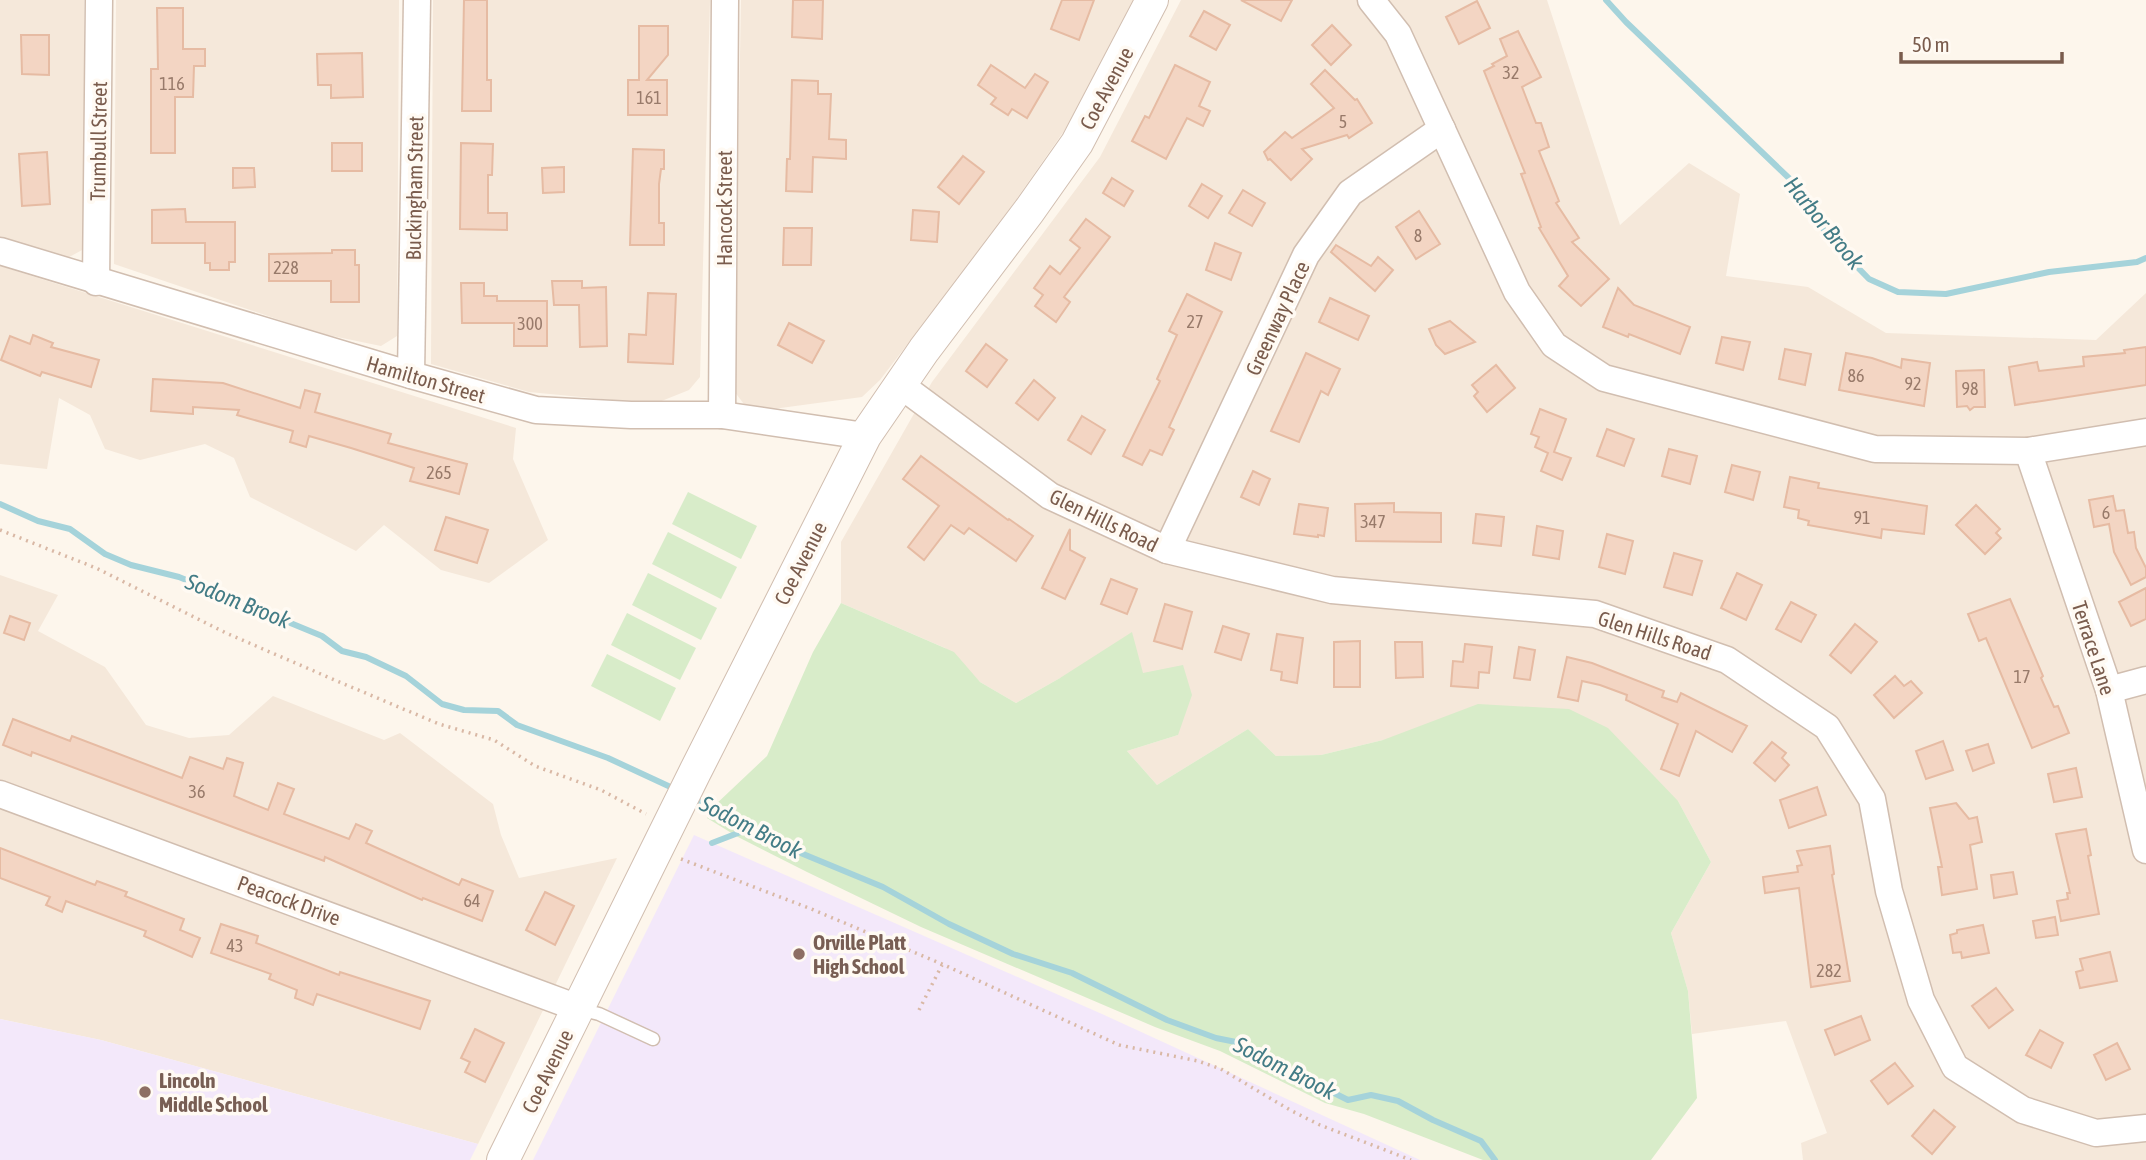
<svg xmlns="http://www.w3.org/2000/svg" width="2146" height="1160" viewBox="0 0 2146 1160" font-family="'Asap Condensed',sans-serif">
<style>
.residential{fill:#f5e8da}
.education{fill:#f3e8fa}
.green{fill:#d8ecc9}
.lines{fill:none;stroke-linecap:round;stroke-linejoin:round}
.stream{stroke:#a5d3da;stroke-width:6}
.building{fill:#f3d5c3;stroke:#e6bba3;stroke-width:2}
.service-casing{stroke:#d1beb0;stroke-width:15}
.minor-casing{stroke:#d1beb0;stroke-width:29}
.tertiary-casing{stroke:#d1beb0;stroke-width:34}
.path{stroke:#d9b8a5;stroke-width:3.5;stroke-dasharray:2 5;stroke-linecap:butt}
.service{stroke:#fff;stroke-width:12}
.minor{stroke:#fff;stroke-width:26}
.tertiary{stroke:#fff;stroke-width:32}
.education-dot{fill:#8d6e63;stroke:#fffaf3;stroke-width:2.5}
.labels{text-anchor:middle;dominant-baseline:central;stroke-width:7;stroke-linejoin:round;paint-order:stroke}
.number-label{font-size:18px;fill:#987a6a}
.street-label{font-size:21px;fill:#7a5c4d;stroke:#fffaf3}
.education-label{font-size:21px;font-weight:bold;fill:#785e54;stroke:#fffaf3;text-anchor:start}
.water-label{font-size:23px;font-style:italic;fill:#437c86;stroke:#fffaf3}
</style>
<rect width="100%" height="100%" fill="#fdf6ec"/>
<!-- residential -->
<g class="residential">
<path d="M0,0h84v249l-24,13 -60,-20z"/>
<path d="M116,0h283l-2,336 -16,10 -63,-13 -204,-69z"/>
<path d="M433,0h277l-10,377 -11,13 -35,14 -125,-12 -98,-28z"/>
<path d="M741,0h394l-62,118 -78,112 -115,150 -18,17 -112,15 -16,-21z"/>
<path d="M1181,0h366l73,225 69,-62 51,31 -14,82 82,11 78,46 210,7 50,-47v867h-343l-2,-17 26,-10 -41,-112 -94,13 -4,-43 -17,-58 40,-71 -33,-61 -295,-61 -62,15 -45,1 -28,-27 -91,56 -30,-34 51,-16 -35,-62 -83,5 -44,25 -36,-21 -35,-34 -104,-45v-61l91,-160 168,-225z"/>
<path d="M0,266l516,162 -3,31 35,81 -59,43 -48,-13 -57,-45 -28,26 -106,-54 -16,-39 -29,-14 -65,16 -35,-11 -15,-34 -31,-17 -12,71 -47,-5z"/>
<path d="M0,575l58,20 -20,36 67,36 41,58 43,13 40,-3 44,-39 111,44 16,-7 93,71 8,31 18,43 98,-20 -139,286 -377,-104 -101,-21z"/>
</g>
<!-- education -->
<g class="education">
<path d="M694,835l408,179 318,146h-887z"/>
<path d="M0,1019l101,21 377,104 -8,16h-470z"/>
</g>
<!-- green -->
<g class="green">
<path d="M688,492l69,34 -16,33 -69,-35z"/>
<path d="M668,532l69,35 -16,32 -69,-35z"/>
<path d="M648,573l69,35 -16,32 -69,-35z"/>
<path d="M841,603l113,49 26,30 36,21 44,-25 72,-46 11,41 40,-8 9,30 -14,40 -51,16 30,34 91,-56 28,27 45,-1 62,-15 95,-36 91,5 39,19 70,73 33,61 -40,71 17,58 9,107 -46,62h-168l-119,-46 -39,-11 -105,-52 -65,-24 -234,-100 -114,-55 -69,-35 -31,-19 6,-11 54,-51 46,-104z"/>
<path d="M627,613l69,35 -16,32 -69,-35z"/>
<path d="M607,654l69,34 -16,33 -69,-35z"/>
</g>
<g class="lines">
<!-- stream -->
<g class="stream">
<path d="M1606,0l20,22 166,159 38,58 39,40 29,13 48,2 103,-22 88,-10 9,-4"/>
<path d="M0,504l38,17 32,8 35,25 26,11 48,12 143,59 20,15 24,6 40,19 36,28 22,6 34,1 19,14 91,33 69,32"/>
<path d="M693,798l98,51 92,38 66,37 64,30 59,19 95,47 49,18 30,6 39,29 33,12 30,15 23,-5 27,6 35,19 48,21 14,19"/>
<path d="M712,843l39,-15"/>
</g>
</g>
<!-- building -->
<g class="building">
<path d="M464,0h23v80h4v31h-29z"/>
<path d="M793,0h30l-1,39 -30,-2z"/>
<path d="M1062,0h32l-15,40 -28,-11z"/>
<path d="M1241,0h51l-11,21z"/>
<path d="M1477,1l13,27 -31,16 -13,-27z"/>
<path d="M157,8h26v41h22v17h-11l-1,31h-18v56h-24v-84h7z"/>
<path d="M1204,11l26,14 -14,25 -26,-14z"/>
<path d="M1332,25l19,20 -20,20 -19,-20z"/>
<path d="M639,26h29v29l-21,25h20v35h-39v-35h11z"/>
<path d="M1518,31l23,46 -19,10 14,36h5l8,24 -10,4 20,50 -3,2 23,35 -7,4 37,37 -28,27 -22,-20 9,-10 -29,-48 2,-1 -20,-53 4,-1 -41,-102 10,-5 -2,-2 15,-8 -7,-17z"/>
<path d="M21,35h28v40l-27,-1z"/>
<path d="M362,53l1,44 -32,1v-13h-13l-1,-31z"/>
<path d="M991,65l34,23 10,-14 13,8 -21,36 -15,-9 -4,6 -17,-11 5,-6 -18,-13z"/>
<path d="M1175,65l35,17 -11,24 11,5 -7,15 -16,-8 -21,41 -34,-18 13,-25 4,2z"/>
<path d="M1325,70l30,30 2,-1 15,24 -23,15 -2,-3 -45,14 10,10 -21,21 -21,-21 -2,1 -4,-8 21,-20 7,6 42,-30 -23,-24z"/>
<path d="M792,80l26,1v13h13l-2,45 17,1v19l-33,-2 -1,35 -26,-1 1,-32h3z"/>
<rect x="332" y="143" width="30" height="28"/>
<path d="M461,143l32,1 -1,31h-4v38h19v17l-47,-1z"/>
<path d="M633,149l31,1v19h-3l-2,15v39h5v22h-34z"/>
<path d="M47,152l3,52 -28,2 -3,-52z"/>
<path d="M963,156l21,16 -25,32 -21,-17z"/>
<path d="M564,167v25l-21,1 -1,-25z"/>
<path d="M233,168h21l1,19 -22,1z"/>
<path d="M1112,178l21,13 -9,15 -21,-13z"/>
<path d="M1202,184l20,12 -14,22 -19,-12z"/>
<path d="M1243,190l22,13 -13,23 -23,-13z"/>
<path d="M185,209l1,13h49v40h-6v8h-19v-7h-5v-20h-53v-33z"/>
<path d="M913,210l26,2 -2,30 -26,-2z"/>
<path d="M1419,211l21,33 -24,15 -20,-32z"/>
<path d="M1086,219l24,18 -46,60 6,5 -14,20 -21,-16 8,-11 -9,-7 16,-22 10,8 20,-26 -10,-8z"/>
<path d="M784,228h28l-1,37h-28z"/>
<path d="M1215,243l26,10 -10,27 -25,-10z"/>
<path d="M1336,245l35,21 7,-9 15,13 -18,21 -44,-39z"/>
<path d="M332,250h23v15h4v37h-28v-21h-62v-27l63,-1z"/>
<path d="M552,281h30v7l24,-1 1,59 -27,1 -1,-42h-25z"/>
<path d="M461,283h23v13h13v5h50v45h-33v-23h-52z"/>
<path d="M1618,288l16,17 56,22 -10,27 -51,-20 -1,3 -25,-10z"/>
<path d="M648,293l28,1 -3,70 -45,-2 1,-28 17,1z"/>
<path d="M1187,294l35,18 -53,115 5,3 -12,25 -12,-5 -8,15 -19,-9 37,-75 -3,-2 20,-44 -8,-4z"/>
<path d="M1330,298l39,18 -11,24 -39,-18z"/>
<path d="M1450,321l25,21 -30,12 -9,-9 -7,-16z"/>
<path d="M789,323l35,18 -12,22 -34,-18z"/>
<path d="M33,335l20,8 -2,4 48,13 -8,27 -49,-15 -2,4 -39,-16 9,-24 20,8z"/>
<path d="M1722,337l28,5 -7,28 -27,-7z"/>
<path d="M986,344l21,16 -20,27 -21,-16z"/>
<path d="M2146,347v38l-131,20 -6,-38 28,-5 2,9 45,-5 -1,-9 42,-4 -1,-3z"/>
<path d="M1785,349l26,5 -6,31 -26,-6z"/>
<path d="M1306,353l34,16 -12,26 -7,-4 -22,51 -28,-11z"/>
<path d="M1846,353l26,5 29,10 1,-9 28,4 -6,43 -85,-16z"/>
<path d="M1496,365l19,23 -28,24 -13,-16 4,-4 -6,-7z"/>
<path d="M1984,370l1,37h-11l-4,3 -3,-4 -10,1 -1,-36z"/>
<path d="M153,379l70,4 77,25 5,-18 15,4 -5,18 76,22 -3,9 79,21 -8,30 -49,-13 4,-13 -63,-20 -42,-12 -3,11 -16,-5 3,-11 -56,-16 2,-5 -46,-3v7l-42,-3z"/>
<path d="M1034,380l21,18 -17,22 -22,-17z"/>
<path d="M1540,409l26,10 -12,33 17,6 -9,22 -21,-9 7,-18 -13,-6 4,-10 -8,-3z"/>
<path d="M1082,416l23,14 -14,24 -23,-14z"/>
<path d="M1607,429l27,10 -10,27 -27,-10z"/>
<path d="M1669,449l28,7 -7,28 -28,-8z"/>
<path d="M921,456l87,64 1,-1 24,17 -17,25 -47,-33 -5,6 -13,-9 -27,35 -16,-13 31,-41 -36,-27z"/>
<path d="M1732,465l28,7 -7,28 -28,-8z"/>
<path d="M1253,471l17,8 -11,26 -18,-8z"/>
<path d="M1790,477l29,6 -1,5 109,18 -3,28 -42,-5 -1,9 -73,-13 1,-4 -11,-3 1,-8 -15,-3z"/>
<path d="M2113,496l3,15 8,-1 4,23 6,-1 2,16 10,20v9l-15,8 -17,-33 -5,-28 -15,3 -5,-27z"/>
<path d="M1394,503v9l47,1v29l-85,-1 -1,-37z"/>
<path d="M1299,504l29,4 -4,28 -6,-1v2l-24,-3z"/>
<path d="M1976,505l24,24 -4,4 5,5 -16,16 -29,-29z"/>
<path d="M1476,514l28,3 -3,29 -28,-3z"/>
<path d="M446,517l42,13 -11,33 -42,-13z"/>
<path d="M1537,526l26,5 -4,28 -26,-4z"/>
<path d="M1070,529v21l15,8 -20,41 -23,-11z"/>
<path d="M1607,534l26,7 -8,33 -26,-7z"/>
<path d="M1674,553l28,8 -10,34 -28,-8z"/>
<path d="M1737,573l25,12 -16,35 -25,-12z"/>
<path d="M1111,579l26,10 -10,25 -26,-10z"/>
<path d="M2146,588v31l-15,7 -12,-24z"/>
<path d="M2010,599l33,77 -2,2 13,29 4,-1 11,27 -37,15 -46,-110 -7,3 -11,-27z"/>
<path d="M1791,602l25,13 -15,27 -25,-13z"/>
<path d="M1165,604l27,8 -10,37 -28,-8z"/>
<path d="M10,616l20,7 -6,17 -20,-7z"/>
<path d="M1855,624l22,18 -26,31 -21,-18z"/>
<path d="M1223,626l26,8 -8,26 -26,-8z"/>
<path d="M1277,634l26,4 -6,45 -16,-3 1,-8 -11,-2z"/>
<path d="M1360,641v46h-26v-45z"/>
<path d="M1395,642h27l1,35 -27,1z"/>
<path d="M1465,644l27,3 -3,26 -10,-1 -1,16 -27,-2 2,-25 10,1z"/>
<path d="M1519,647l16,3 -5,30 -16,-2z"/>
<path d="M1567,657l25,6 72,28 -2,6 15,5 4,-9 66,33 -15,26 -36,-21 -17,45 -18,-7 17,-45 -52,-24 1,-5 -27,-10 -18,-4 -4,20 -20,-4z"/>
<path d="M1895,676l9,10 7,-5 11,12 -28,25 -20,-23z"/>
<path d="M13,719l57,22 2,-5 110,42 8,-21 33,12 4,-11 16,5 -9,33 34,14 10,-27 16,6 -10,25 65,25 7,-15 16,7 -6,12 93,42 3,-6 31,12 -11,30 -59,-23 -1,2 -97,-43 -1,4 -292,-109 -1,4 -28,-11z"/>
<path d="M1943,741l10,29 -27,9 -10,-28z"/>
<path d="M1772,742l14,11 -4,5 7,7 -14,16 -21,-18z"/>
<path d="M1988,744l6,19 -21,8 -7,-20z"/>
<path d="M2076,768l6,29 -28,5 -6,-28z"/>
<path d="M1817,787l9,28 -37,13 -9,-28z"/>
<path d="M1956,803l13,16 8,-2 5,25 -12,3 7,44 -35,6 -4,-28h4l-12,-59z"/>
<path d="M2086,829l5,26 -3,1 11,58 -38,7 -4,-20 11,-2 -1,-6h3l-14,-59z"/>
<path d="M1830,846l4,28 -2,1 18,106 -39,6 -12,-99 -34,5 -2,-16 35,-5 -1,-6 5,-1 -5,-14z"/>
<path d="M0,848l95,37 2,-4 30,11 -2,4 59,23 -4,11 20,8 -8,19 -48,-21 2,-5 -80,-30 -4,11 -16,-7 4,-8 -50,-19z"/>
<path d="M2013,872l4,22 -23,4 -3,-23z"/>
<path d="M545,892l29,14 -19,39 -29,-15z"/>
<path d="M2055,917l3,18 -22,3 -3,-17z"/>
<path d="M221,924l37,12 -2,7 83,32 1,-3 90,29 -10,28 -103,-35 -4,11 -18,-7 2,-8 -28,-11 2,-5 -60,-21z"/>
<path d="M1983,925l6,28 -27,5 -1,-6 -8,1 -3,-18 7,-2v-3z"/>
<path d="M2110,952l7,29 -37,7 -4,-16 7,-2 -3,-11z"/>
<path d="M1996,988l17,22 -24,18 -17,-22z"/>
<path d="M1861,1016l9,24 -35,15 -10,-25z"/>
<path d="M475,1029l29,14 -19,39 -20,-10 5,-10 -9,-4z"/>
<path d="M2040,1030l23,13 -12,25 -25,-13z"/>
<path d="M2117,1043l13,26 -24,11 -12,-25z"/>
<path d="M1895,1063l18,23 -25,18 -17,-23z"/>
<path d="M1934,1110l21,17 -23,27 -20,-18z"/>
</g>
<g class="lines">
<defs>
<path id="service" d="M579,1009l20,5 54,25"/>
<g id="minor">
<path d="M1371,0l27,34 119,258 37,53 50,33 271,71 153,2 118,-19"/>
<path d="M0,251l411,124 125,35 95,5h91l143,21"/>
<path d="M96,282l3,-282"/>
<path d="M411,375l6,-375"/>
<path d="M899,384l151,112 117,54 165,40 263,24 132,46 100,67 45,72 17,92 32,109 34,67 68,43 73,23 50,-5"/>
<path d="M722,415l3,-415"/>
<path d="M2028,451l81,239 37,160"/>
<path d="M1167,550l139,-295 44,-62 92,-64"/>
<path d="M2109,690l37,-10"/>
<path d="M0,794l578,214"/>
</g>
<path id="tertiary" d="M503,1160l192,-388 170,-336 59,-86 105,-139 48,-68 75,-143"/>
</defs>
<!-- service casing -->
<use href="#service" class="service-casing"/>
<!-- minor casing -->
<use href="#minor" class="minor-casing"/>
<!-- tertiary casing -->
<use href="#tertiary" class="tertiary-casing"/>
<!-- path -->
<g class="path">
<path d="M0,530l96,38 130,65 111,48 102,43 55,16 41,26 66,24 45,24"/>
<path d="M681,859l128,49 133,56 177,81 79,16 23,8 69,41 30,15 91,35"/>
<path d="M919,1010l23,-45"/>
</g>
<!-- service -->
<use href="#service" class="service"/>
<!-- minor -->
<use href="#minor" class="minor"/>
<!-- tertiary -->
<use href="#tertiary" class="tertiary"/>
</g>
<!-- markers -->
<g class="education-dot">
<circle cx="799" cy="954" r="7"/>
<circle cx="145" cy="1092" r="7"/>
</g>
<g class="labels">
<!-- number labels -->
<g class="number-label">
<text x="1511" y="72">32</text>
<text x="172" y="83">116</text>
<text x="649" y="97">161</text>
<text x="1343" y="121">5</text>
<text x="1418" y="235">8</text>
<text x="286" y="267">228</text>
<text x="1195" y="321">27</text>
<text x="530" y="323">300</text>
<text x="1856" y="375">86</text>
<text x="1913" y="383">92</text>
<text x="1970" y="388">98</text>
<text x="439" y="472">265</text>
<text x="2106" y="512">6</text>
<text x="1862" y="517">91</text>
<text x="1373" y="521">347</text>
<text x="2022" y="676">17</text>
<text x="197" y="791">36</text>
<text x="472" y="900">64</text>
<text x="235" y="945">43</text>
<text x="1829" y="970">282</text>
</g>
<!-- street labels -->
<g class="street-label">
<text transform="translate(1106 88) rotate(-62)">Coe Avenue</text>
<text transform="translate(98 141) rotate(-89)">Trumbull Street</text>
<text transform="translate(414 188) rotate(-89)">Buckingham Street</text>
<text transform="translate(724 208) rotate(-90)">Hancock Street</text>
<text transform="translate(1277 318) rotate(-65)">Greenway Place</text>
<text transform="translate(426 379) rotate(16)">Hamilton Street</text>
<text transform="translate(1104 520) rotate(26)">Glen Hills Road</text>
<text transform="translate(800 563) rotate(-63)">Coe Avenue</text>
<text transform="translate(1655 635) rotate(18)">Glen Hills Road</text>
<text transform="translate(2094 648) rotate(72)">Terrace Lane</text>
<text transform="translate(289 900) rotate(20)">Peacock Drive</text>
<text transform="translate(547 1071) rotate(-64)">Coe Avenue</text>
</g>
<!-- education labels -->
<g class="education-label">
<text x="813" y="942">Orville Platt<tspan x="813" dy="24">High School</tspan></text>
<text x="159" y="1080">Lincoln<tspan x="159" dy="24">Middle School</tspan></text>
</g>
<!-- water labels -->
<g class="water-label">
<text transform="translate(1824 223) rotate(51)">Harbor Brook</text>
<text transform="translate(238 601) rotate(22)">Sodom Brook</text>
<text transform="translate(751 827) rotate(27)">Sodom Brook</text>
<text transform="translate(1285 1068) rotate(27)">Sodom Brook</text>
</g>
</g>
<!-- scale -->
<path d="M1901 52v10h161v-10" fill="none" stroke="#7a5c4d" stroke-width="3.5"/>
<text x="1912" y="52" font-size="21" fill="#7a5c4d" stroke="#fffaf3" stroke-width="5" paint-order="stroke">50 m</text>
</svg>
